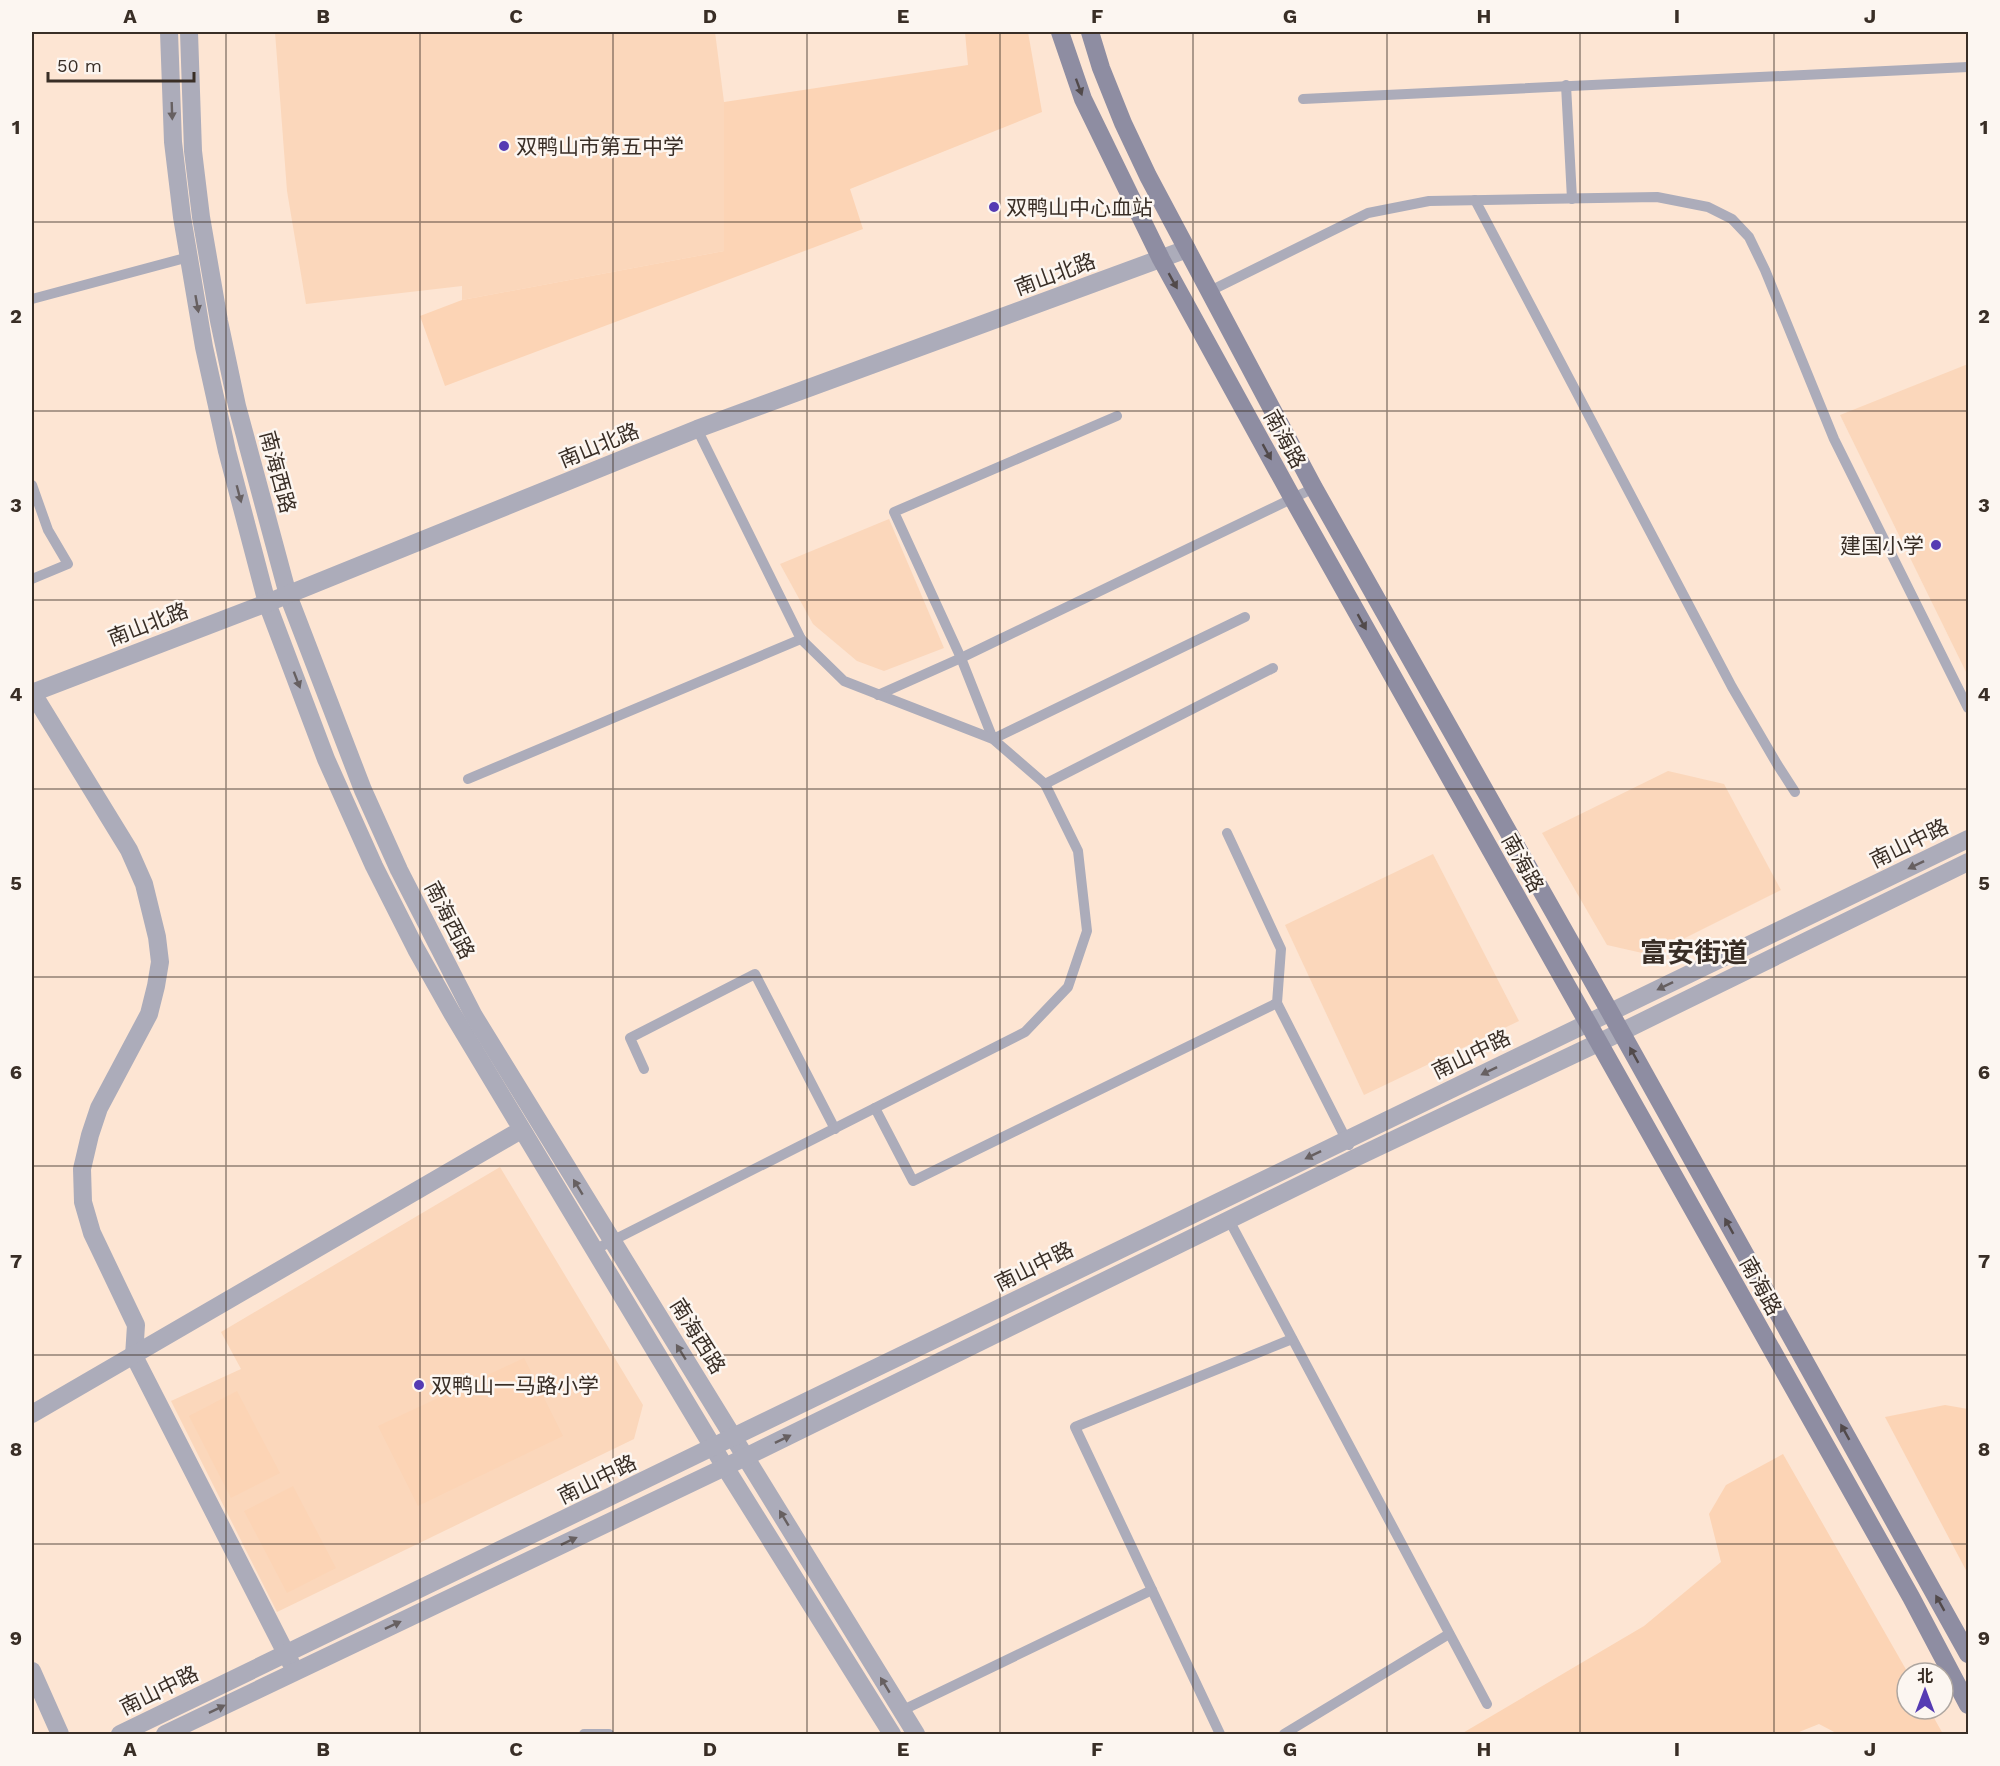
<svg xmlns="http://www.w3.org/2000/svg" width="2000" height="1766" viewBox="0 0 2000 1766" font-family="'Work Sans','Noto Sans SC',sans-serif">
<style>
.built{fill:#fbd7bb}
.green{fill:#fcd4b5}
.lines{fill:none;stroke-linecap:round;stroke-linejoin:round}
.service{stroke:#acacba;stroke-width:10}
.minor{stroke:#acacba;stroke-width:18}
.tertiary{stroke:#acacba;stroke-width:18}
.secondary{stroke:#8e8da2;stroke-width:18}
.oneway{fill:#524a4b}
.oneway2{fill:#676061}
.grid{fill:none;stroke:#392e26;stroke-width:1.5;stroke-opacity:0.55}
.poi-dot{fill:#553bb3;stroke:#fcf6f1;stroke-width:2}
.labels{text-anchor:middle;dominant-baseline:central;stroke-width:5;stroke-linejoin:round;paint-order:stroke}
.poi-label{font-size:21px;fill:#392e26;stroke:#fcf6f1;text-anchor:start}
.street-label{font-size:21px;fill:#392e26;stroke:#fcf6f1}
.district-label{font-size:27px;font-weight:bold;fill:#392e26;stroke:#fcf6f1}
.neatline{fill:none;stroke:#392e26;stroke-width:2}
.grid-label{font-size:20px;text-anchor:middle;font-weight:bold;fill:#392e26}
</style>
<rect width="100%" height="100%" fill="#fde5d3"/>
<!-- built -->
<g class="built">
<path d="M275,32h440l9,70v149l-262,49v-14l-156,18 -19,-113z"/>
<path d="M1968,364v312l-128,-261z"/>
<path d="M889,519l55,129 -60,23 -27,-10 -44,-37 -33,-60z"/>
<path d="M1668,771l56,13 57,106 -130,65 -44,-10 -65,-112z"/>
<path d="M1433,854l86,167 -155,74 -79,-170z"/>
<path d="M500,1167l143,238 -9,34 -357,173 -106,-211 70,-32 -20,-37z"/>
</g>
<!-- green -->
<g class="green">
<path d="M965,32h63l14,80 -192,77 13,40 -418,157 -25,-70 42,-16 262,-49v-149l244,-37z"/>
<path d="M524,1358l39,78 -145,70 -40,-80z"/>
<path d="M237,1391l43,82 -49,25 -42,-82z"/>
<path d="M1945,1405l23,4v165l-83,-157z"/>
<path d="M1783,1454l125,219 -1,36h22l14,25h-105l-19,-10 -25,10h-333l183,-108 77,-64 -12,-48 17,-29z"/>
<path d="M293,1486l43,82 -49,25 -43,-82z"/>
</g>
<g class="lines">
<!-- service -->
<g class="service">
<path d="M1566,85l6,114"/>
<path d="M1303,99l665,-32"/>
<path d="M1475,200l257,487 45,77 18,28"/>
<path d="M1210,291l158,-78 61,-12 228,-4 51,10 24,12 17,18 16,33 69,169 134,269"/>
<path d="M32,299l157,-42"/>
<path d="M1117,416l-223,96 67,146 32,81 252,-122"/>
<path d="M32,485l16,45 20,34 -36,15"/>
<path d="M878,695l83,-37 353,-170"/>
<path d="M468,779l333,-140"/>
<path d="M1045,784l228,-116"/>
<path d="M1277,1003l72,142"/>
<path d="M644,1069l-14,-31 125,-64 80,155"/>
<path d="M875,1108l38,73 364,-178 4,-54 -54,-116"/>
<path d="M1229,1220l258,484"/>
<path d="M594,1250l431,-218 43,-45 19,-56 -9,-80 -33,-67 -52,-45 -149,-58 -43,-42 -104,-210"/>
<path d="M901,1711l251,-121"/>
<path d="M584,1734h25"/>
<path d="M1220,1734l-145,-307 217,-88"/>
<path d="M1284,1734l165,-100"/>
</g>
<!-- minor -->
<g class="minor">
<path d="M32,692l97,158 15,34 13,53 3,25 -4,24 -7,28 -50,94 -9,27 -8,34 1,33 9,31 44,92 -2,31 161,315"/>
<path d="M32,1414l489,-284"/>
</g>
<!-- tertiary -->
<g class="tertiary">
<path d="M169,32l4,110 9,75 22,130 23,104 40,152 59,156 48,107 42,83 36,64 273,454 167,267"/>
<path d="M189,32l4,119 8,66 18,104 18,85 51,189 75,195 36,80 75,146 442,718"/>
<path d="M32,693l235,-90 430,-174 490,-180"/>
<path d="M32,1671l28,63"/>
<path d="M120,1734l1848,-895"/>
<path d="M165,1734l560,-267 630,-309 266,-126 347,-170"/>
</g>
<!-- secondary -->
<g class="secondary">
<path d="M1060,32l23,67 78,160 132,240 618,1098 57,108"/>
<path d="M1090,32l11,36 22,55 25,53 166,312 296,524 358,642"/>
</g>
</g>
<!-- one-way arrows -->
<defs><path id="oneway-solid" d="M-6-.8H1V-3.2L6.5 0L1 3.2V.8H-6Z" transform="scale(1.5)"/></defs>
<g class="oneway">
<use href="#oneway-solid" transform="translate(1079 87) rotate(70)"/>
<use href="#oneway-solid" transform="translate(1173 281) rotate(61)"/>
<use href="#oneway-solid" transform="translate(1267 452) rotate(61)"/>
<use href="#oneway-solid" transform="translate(1362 622) rotate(61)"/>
<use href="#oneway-solid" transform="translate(1634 1055) rotate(-119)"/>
<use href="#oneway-solid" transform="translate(1729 1226) rotate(-119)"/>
<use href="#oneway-solid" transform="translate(1845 1432) rotate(-119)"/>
<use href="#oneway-solid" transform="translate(1940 1603) rotate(-119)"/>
</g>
<g class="oneway2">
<use href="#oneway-solid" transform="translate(172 111) rotate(88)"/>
<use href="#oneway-solid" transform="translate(197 304) rotate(80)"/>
<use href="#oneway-solid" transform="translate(239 494) rotate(75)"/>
<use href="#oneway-solid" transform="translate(297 680) rotate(69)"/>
<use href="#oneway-solid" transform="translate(1916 865) rotate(154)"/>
<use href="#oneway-solid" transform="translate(1665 986) rotate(154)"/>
<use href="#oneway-solid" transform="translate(1489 1071) rotate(154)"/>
<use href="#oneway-solid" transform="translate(1313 1155) rotate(154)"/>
<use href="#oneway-solid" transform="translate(578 1187) rotate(-121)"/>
<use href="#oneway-solid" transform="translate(681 1352) rotate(-122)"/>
<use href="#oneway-solid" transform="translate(783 1439) rotate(-26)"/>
<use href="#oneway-solid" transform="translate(784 1518) rotate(-121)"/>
<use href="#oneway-solid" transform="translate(569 1541) rotate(-25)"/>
<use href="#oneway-solid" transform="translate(393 1625) rotate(-25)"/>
<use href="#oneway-solid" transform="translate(885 1685) rotate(-121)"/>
<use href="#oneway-solid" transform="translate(217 1709) rotate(-26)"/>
</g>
<!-- grid -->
<path class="grid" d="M226,32v1702M420,32v1702M613,32v1702M807,32v1702M1000,32v1702M1193,32v1702M1387,32v1702M1580,32v1702M1774,32v1702M32,222h1936M32,411h1936M32,600h1936M32,789h1936M32,977h1936M32,1166h1936M32,1355h1936M32,1544h1936"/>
<!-- markers -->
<g class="poi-dot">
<circle cx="504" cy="146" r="6"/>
<circle cx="994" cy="207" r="6"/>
<circle cx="1936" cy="545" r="6"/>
<circle cx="419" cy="1385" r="6"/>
</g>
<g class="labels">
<!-- poi labels -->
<g class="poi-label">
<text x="516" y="146">双鸭山市第五中学</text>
<text x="1006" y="207">双鸭山中心血站</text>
<text x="1924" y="545" text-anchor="end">建国小学</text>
<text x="431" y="1385">双鸭山一马路小学</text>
</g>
<!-- street labels -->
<g class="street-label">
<text transform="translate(1055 274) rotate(-20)">南山北路</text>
<text transform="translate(1285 439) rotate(61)">南海路</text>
<text transform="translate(599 445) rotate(-22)">南山北路</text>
<text transform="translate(278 472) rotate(75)">南海西路</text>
<text transform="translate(148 624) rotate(-21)">南山北路</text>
<text transform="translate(1909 843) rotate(-26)">南山中路</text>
<text transform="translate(1523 863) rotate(61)">南海路</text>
<text transform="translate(450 920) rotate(63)">南海西路</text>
<text transform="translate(1471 1054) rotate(-26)">南山中路</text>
<text transform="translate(1034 1266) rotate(-26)">南山中路</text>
<text transform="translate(1761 1286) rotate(61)">南海路</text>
<text transform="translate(698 1336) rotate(58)">南海西路</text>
<text transform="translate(597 1479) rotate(-26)">南山中路</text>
<text transform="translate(159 1690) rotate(-26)">南山中路</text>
</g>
<!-- district labels -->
<g class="district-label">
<text x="1694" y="953">富安街道</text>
</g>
</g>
<!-- border -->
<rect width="2000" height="1766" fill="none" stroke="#fcf6f1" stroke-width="66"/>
<!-- north arrow -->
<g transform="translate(1925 1691)"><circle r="28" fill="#fcf6f1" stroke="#aea6a0" stroke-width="1.5"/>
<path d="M0-4.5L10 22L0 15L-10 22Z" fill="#553bb3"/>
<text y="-9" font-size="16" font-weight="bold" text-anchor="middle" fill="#392e26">北</text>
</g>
<!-- scale -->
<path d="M48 72v9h146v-9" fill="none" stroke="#392e26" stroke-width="3"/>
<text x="57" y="72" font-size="18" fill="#392e26" stroke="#fcf6f1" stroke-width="4.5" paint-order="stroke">50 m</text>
<rect x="33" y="33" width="1934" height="1700" class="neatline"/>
<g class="grid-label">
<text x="130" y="23">A</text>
<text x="323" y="23">B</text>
<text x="516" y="23">C</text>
<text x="710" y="23">D</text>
<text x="903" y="23">E</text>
<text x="1097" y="23">F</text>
<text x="1290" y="23">G</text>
<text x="1484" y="23">H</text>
<text x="1677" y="23">I</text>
<text x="1870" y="23">J</text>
<text x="16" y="134">1</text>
<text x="1984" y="134">1</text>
<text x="16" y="323">2</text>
<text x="1984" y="323">2</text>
<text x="16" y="512">3</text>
<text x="1984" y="512">3</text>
<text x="16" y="701">4</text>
<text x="1984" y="701">4</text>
<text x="16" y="890">5</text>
<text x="1984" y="890">5</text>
<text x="16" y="1079">6</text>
<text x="1984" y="1079">6</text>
<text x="16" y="1268">7</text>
<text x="1984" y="1268">7</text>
<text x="16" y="1456">8</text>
<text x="1984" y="1456">8</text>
<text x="16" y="1645">9</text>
<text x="1984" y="1645">9</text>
<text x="130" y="1756">A</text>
<text x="323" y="1756">B</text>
<text x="516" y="1756">C</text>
<text x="710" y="1756">D</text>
<text x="903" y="1756">E</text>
<text x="1097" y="1756">F</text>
<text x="1290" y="1756">G</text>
<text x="1484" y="1756">H</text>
<text x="1677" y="1756">I</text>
<text x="1870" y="1756">J</text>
</g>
</svg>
